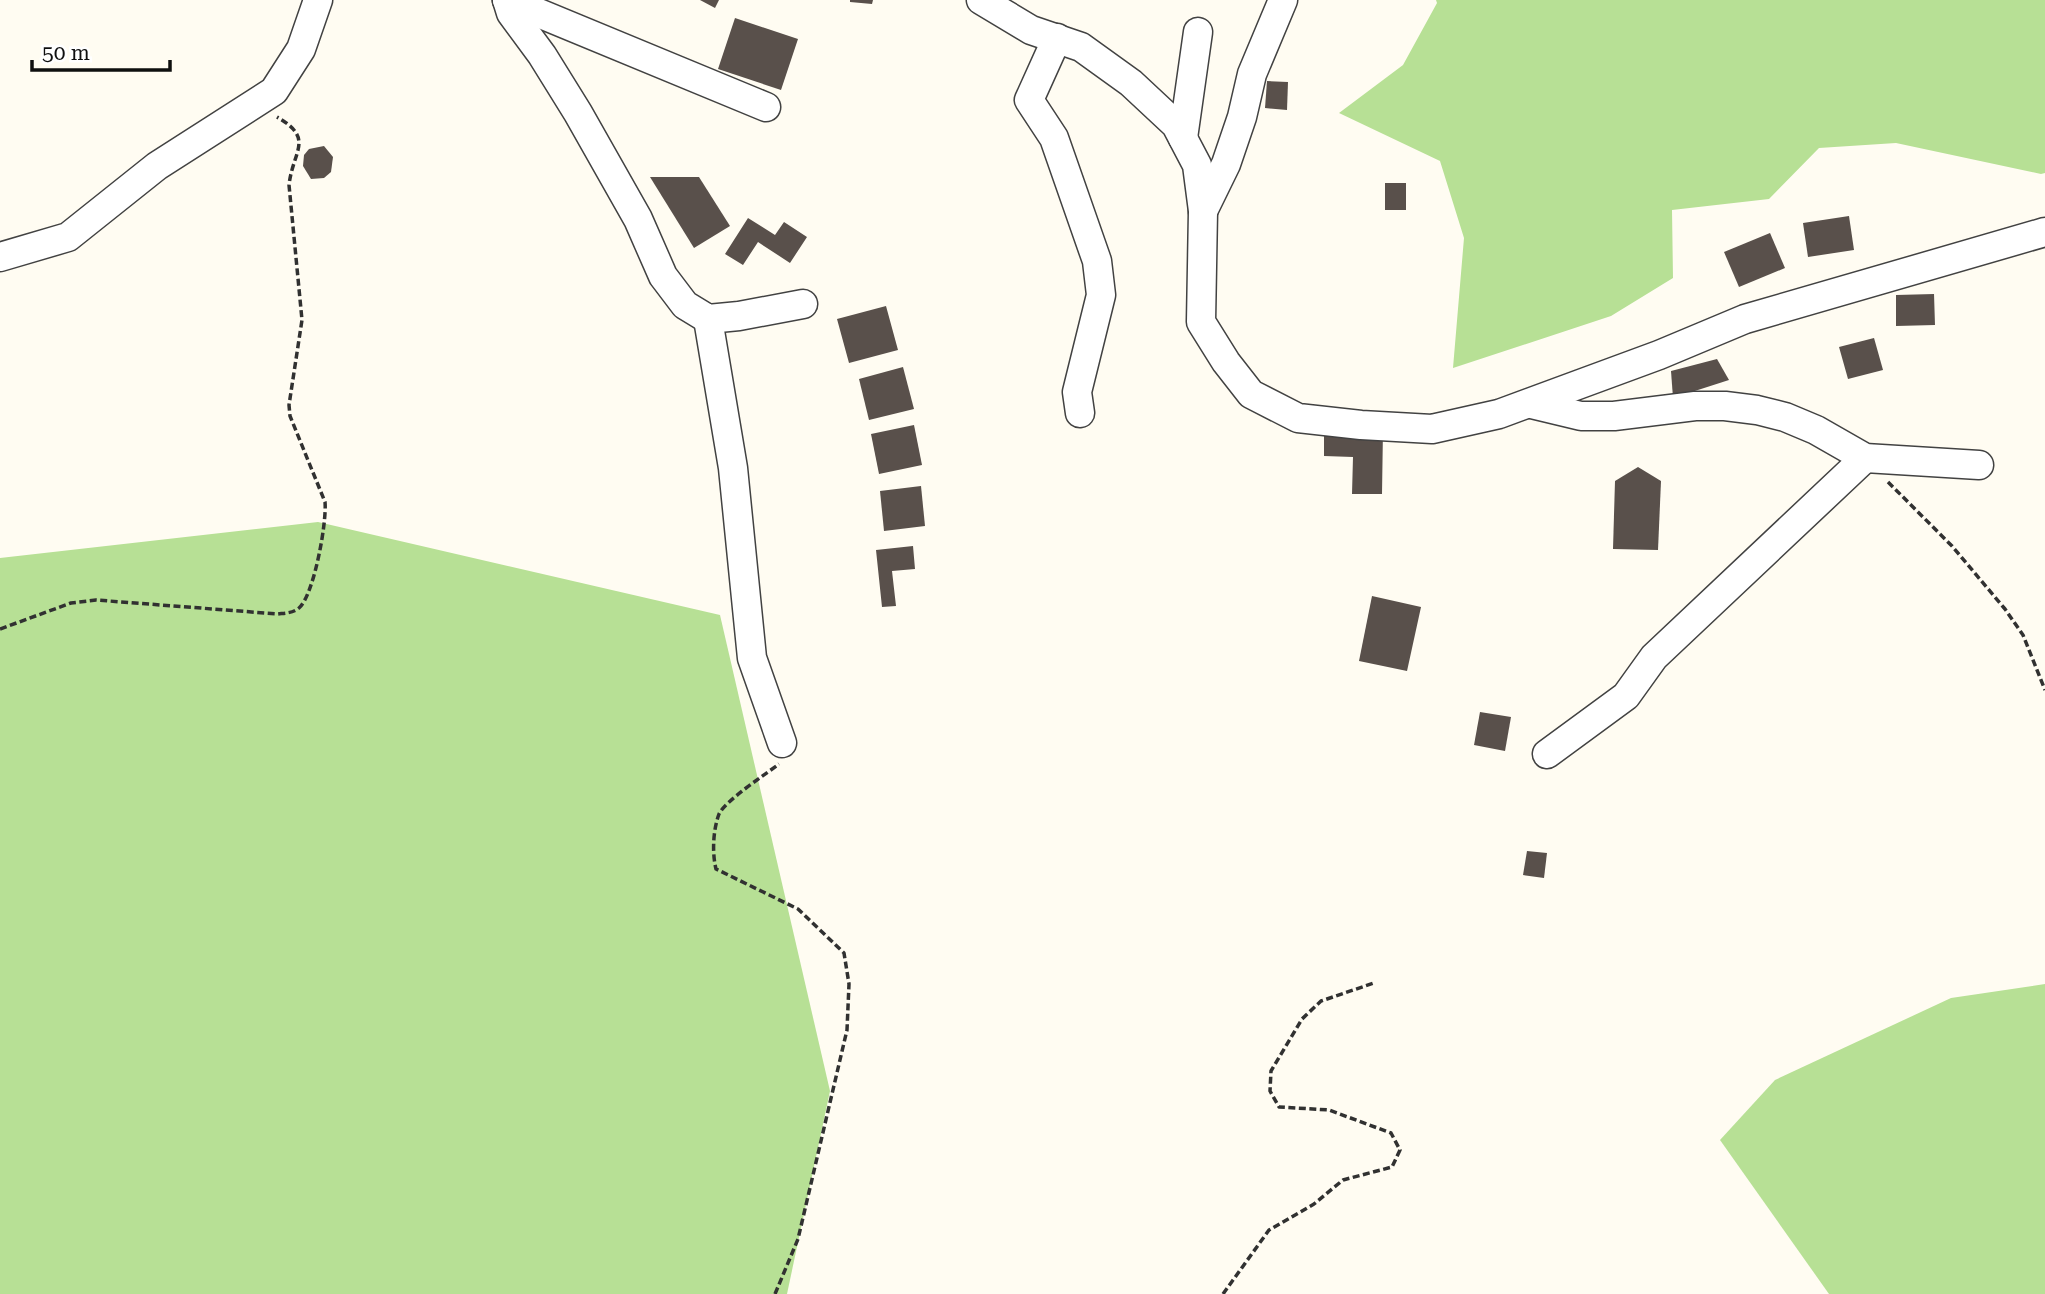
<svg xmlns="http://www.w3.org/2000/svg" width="2045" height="1294" viewBox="0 0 2045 1294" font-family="'Roboto Serif',serif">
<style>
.forest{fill:#b7e095}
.building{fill:#59504b}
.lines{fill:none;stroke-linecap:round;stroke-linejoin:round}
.minor-casing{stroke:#424242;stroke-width:31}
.path{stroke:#313131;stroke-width:3.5;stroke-dasharray:7 3.5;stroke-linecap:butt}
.minor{stroke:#fff;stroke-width:28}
</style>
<rect width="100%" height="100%" fill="#fffcf2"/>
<!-- forest -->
<g class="forest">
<path d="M1436,0h609v173l-4,1 -145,-31 -77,5 -50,51 -97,11 1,68 -62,38 -158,52 11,-130 -24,-77 -101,-48 64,-48 34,-62z"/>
<path d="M318,522l402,93 110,476 -43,203h-787v-736z"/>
<path d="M2045,984v310h-216l-109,-154 55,-60 176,-82z"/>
</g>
<!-- building -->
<g class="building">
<path d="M700,0h19l-4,8z"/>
<path d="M850,0h23l-1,4 -22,-2z"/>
<path d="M735,18l63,21 -17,51 -63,-21z"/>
<path d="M1267,81l21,1 -1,28 -22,-2z"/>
<path d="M324,146l9,11 -2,15 -7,6 -13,1 -8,-13 1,-11 5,-6z"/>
<path d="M650,177h49l31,49 -36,22z"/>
<rect x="1385" y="183" width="21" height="27"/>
<path d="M1849,216l5,34 -46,7 -5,-34z"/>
<path d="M748,218l27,17 9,-13 23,15 -17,26 -32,-21 -15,23 -18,-11z"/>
<path d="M1770,233l15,35 -46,19 -15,-35z"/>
<path d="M1934,294l1,31 -39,1v-31z"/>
<path d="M886,306l12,44 -49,13 -12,-44z"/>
<path d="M1874,338l9,32 -35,9 -9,-32z"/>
<path d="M1717,359l12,21 -56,18 -2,-27z"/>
<path d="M903,367l11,42 -45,11 -10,-41z"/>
<path d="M914,425l8,40 -43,9 -8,-40z"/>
<path d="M1324,427l59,2 -1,65h-30l1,-37 -29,-1z"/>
<path d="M1638,467l23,14 -3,69 -45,-1 2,-68z"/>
<path d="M921,486l4,40 -41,5 -4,-40z"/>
<path d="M913,546l2,23 -23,2 4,35 -14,1 -6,-57z"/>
<path d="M1372,596l49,11 -14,64 -48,-10z"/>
<path d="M1480,712l31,5 -6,34 -31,-6z"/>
<path d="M1527,851l20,2 -3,25 -21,-3z"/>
</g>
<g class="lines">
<defs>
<g id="minor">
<path d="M507,0l4,13 31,42 36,58 60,106 25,57 22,29 23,14 31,-3 64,-12"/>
<path d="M507,0l259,107"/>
<path d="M981,0l50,30 50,17 50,36 45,42 21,40 6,46 -2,111 25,40 25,32 47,24 63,7 71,4 67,-15 160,-59 86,-36 300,-87"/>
<path d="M1057,38l-28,62 25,38 43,123 4,34 -24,97 3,21"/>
<path d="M1183,138l15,-106"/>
<path d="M1203,211l23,-47 16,-47 10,-43 31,-74"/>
<path d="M0,257l68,-20 89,-71 117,-75 27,-42 17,-49"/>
<path d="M708,319l25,149 19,190 30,85"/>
<path d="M1531,404l50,12h33l81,-10h30l32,4 28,7 31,13 49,28 114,7"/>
<path d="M1547,754l79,-58 28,-39 211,-199"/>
</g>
</defs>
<!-- minor casing -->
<use href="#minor" class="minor-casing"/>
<!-- path -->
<g class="path">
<path d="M1888,482l64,64 53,63 18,26 22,55"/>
<path d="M0,629l71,-26 25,-3 182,14c8,-1 15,-1 21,-6 15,-13 28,-86 26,-106l-35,-86 -1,-11 13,-85 -13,-135c4,-35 26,-46 -12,-68"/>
<path d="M775,1294l23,-55 49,-209 2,-46 -5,-31 -46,-44 -82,-40c-4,-16 -3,-39 3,-55 7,-14 47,-40 60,-50"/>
<path d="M1223,1294l46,-64 45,-26 29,-24 49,-13 8,-17 -9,-17 -62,-23 -50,-3 -9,-16 1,-20 31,-52 19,-18 53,-18"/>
</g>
<!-- minor -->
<use href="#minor" class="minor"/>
</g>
<!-- scale -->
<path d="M32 60v10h138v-10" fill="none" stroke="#0f0f0f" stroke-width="3.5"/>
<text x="42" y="60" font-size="21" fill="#0f0f0f" stroke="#ffffff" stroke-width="5" paint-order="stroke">50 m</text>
</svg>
